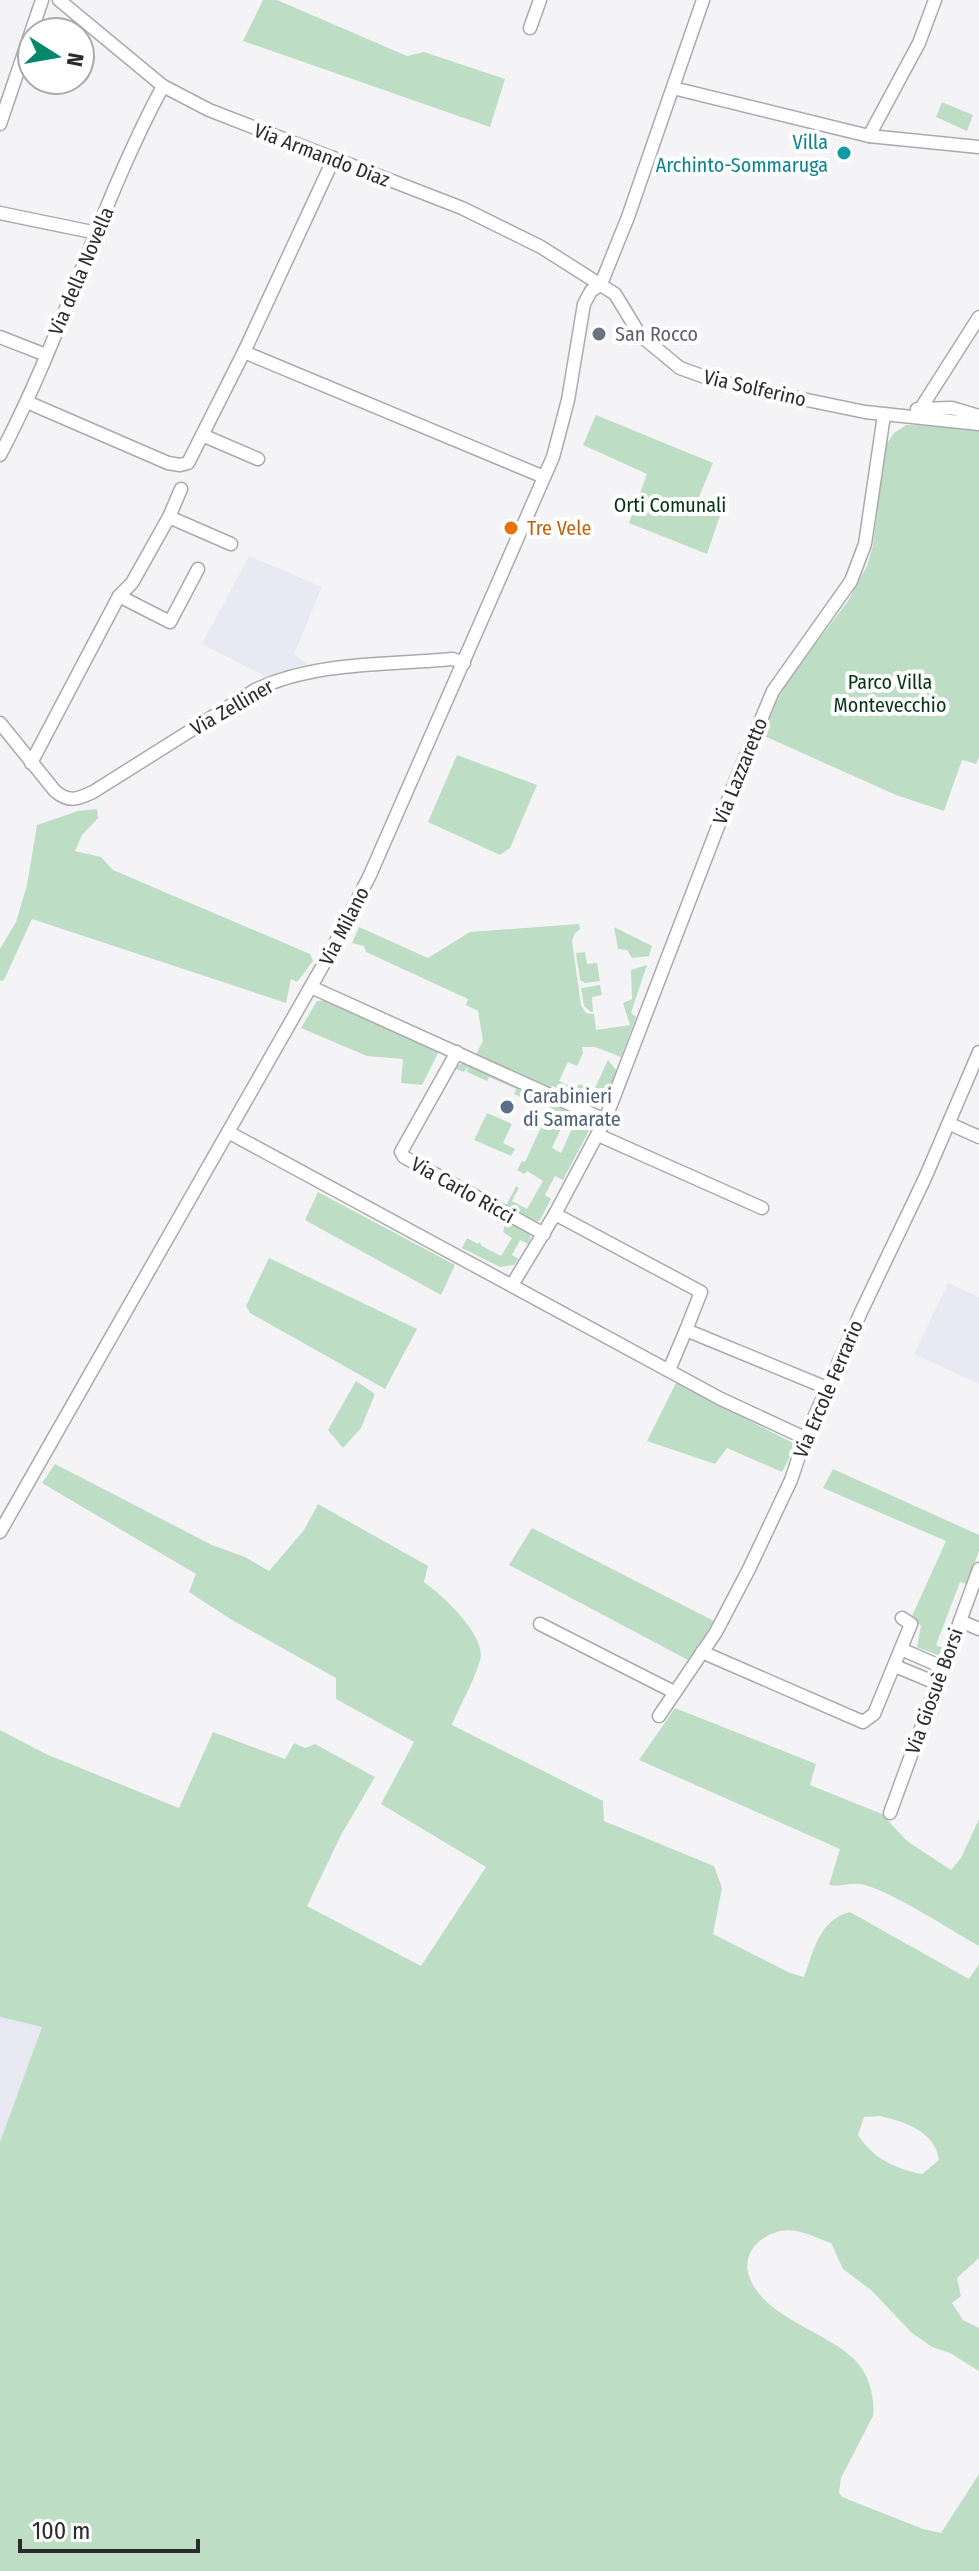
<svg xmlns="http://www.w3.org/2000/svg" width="979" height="2571" viewBox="0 0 979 2571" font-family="'Fira Sans Condensed',sans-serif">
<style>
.built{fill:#e8e9f2}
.green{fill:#bddec5;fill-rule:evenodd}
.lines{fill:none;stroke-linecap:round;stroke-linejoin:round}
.minor-casing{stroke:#aaaaac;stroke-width:15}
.minor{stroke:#fff;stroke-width:12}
.culture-dot{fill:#0f9aa8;stroke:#fff;stroke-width:3}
.worship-dot{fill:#6b7280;stroke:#fff;stroke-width:3}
.food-dot{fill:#e8710a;stroke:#fff;stroke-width:3}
.service-dot{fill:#5c6f8a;stroke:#fff;stroke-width:3}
.labels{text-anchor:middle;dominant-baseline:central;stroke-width:8;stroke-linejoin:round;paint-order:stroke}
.culture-label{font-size:20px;fill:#0d838f;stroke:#fff;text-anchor:end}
.street-label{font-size:20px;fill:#2b2b2c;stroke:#fff}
.worship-label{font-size:20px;fill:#5b616d;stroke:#fff;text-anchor:start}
.park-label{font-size:20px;fill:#043317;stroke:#fff}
.food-label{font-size:20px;fill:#c56008;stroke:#fff;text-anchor:start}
.service-label{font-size:20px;fill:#4e5e75;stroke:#fff;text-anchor:start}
</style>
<rect width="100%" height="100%" fill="#f4f4f6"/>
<!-- built -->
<g class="built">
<path d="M249,556l73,31 -28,67 13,10 -41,13 -64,-33z"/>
<path d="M948,1283l31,14v87l-65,-30z"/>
<path d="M0,2017l42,10 -42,115z"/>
</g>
<!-- green -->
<g class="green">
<path d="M263,0h14l130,56 17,-4 81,27 -15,48 -247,-86z"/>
<path d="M942,102l31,13 -6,16 -31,-14z"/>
<path d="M596,415l117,48 -14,34 24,10 -16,47 -78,-31 18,-49 -64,-29z"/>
<path d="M906,425l33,1 40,5v326l-3,7 -14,-4 -18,51 -48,-16 -134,-60 23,-51 63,-83 19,-35 6,-20 12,-100 9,-13z"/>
<path d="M457,755l80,30 -27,63 -10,7 -72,-33z"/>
<path d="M97,809l1,9 -16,17 -7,16 26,6 12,13 197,84 3,7 -16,21 -6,-3 -5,24 -254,-84 -28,61 -4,1v-32l16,-27 11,-37 10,-60 41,-14z"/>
<path d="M579,924l1,5 -5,4 -3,8 9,64 5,8 8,1 2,16 34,-5 -7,-22 9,-4 -1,-29 16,-5 -16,48 5,4 -15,40 -26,-10h-13l1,6 -6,13 -9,-4 -9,19 17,8 3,-5 15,6 14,-30 9,11 -13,31 -5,3 -47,-19 -3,4 -74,-34 8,-15 -5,-30 -12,-6 2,-6 -102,-47 -2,-6 -12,-3 7,-16 69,31 42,-26z"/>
<path d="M614,927l38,19 -3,10 -17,2 -5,-8 -9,-1z"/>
<path d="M585,952l2,12 10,-1 3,18 -15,2 -5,-3 -4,-27z"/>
<path d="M600,985l2,10 -10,2 1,15h-2l-7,-6 -3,-18z"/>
<path d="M327,1000l112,51 -17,34 -21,-2 2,-24 -36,-3 -66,-28 16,-27z"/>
<path d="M464,1062l78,36 -1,3 -9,-4 -2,4 -16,-7 2,-5 -27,-12 -2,4 -20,-9 1,-5 -4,5 -10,-4z"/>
<path d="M552,1103l39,17 1,5 -29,55 -8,-4 -10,19 6,4 -11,21 -4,2 -30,-16 10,-20 3,2 -7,13 15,8 16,-28 -16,-10 -3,3 -7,-4 5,-9 3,1zM568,1113l9,4 -16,36 -9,-5z"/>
<path d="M487,1113l25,11 -9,19 12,6 -4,7 -37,-16z"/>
<path d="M318,1192l137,73 -14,30 -136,-75z"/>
<path d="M506,1220l21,10 4,7 -3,7 -8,-4 -8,15 7,4 -5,6 -14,2 -38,-19 5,-10 11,6 1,-2 3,4 19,10 11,-18 -9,-6z"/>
<path d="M269,1258l148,71 -32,60 -135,-76 -4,-7z"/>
<path d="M356,1381l19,13 -14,34 -18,20 -15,-18z"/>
<path d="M676,1383l117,60v8l-11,21 -55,-24 -12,16 -68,-23z"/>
<path d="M55,1464l157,81 33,12 24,14 35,-41 14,-26 110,62 -4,16c18,13 57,49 57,73 -1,15 -23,54 -29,70l151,76 1,20 110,45 8,22 -9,46 77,39 14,4c10,-27 15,-57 46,-65l119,67 10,-15v294l-22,20 4,18 -9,7 11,17 16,8v43l-29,-18 -18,-6 -20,-14 -41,-43 -28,-21 -12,-26c-12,-4 -23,-10 -35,-12 -23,-5 -54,15 -48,41 10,44 79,59 107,88 14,14 20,37 18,56l-32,62 -2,15 3,4 81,32 18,4 38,-59v97h-979v-429l42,-115 -42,-10v-287l46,24 133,54 34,-76 72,27 9,-16 11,5 10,-4 60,33 -34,58 -34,71 114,60 65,-99 -105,-63 33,-62 -78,-43v-21l-104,-58 -43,-28 7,-18 -154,-91zM880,2116c25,6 55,15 59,44l-17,14c-27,-5 -49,-16 -64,-39l6,-18z"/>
<path d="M833,1469l146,66v16l-12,33 -7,-2 -24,63 7,3 -3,8 -23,-9 4,-21 -9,-10 34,-75 -123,-53z"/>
<path d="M532,1528l182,93 -26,39 -179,-95z"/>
<path d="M675,1708l141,56 -6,21 72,29 25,27 44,29 10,-12 18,-39v127c-25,-14 -94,-59 -119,-62 -10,-1 -19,3 -31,1l11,-36 -201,-89z"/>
</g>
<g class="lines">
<defs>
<g id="minor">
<path d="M59,0l104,86 46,24 253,98 79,39 74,47 25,41 40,33 36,13 149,31 114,12"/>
<path d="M530,28l10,-28"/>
<path d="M673,88l196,48 110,11"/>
<path d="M0,124l42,-124"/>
<path d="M869,136l50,-93 16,-43"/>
<path d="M0,213l97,20"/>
<path d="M601,284l27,-67 75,-217"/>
<path d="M0,337l46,18"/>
<path d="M244,352l300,125"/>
<path d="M27,402l141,61 12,2 8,-2 56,-111 90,-194"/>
<path d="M921,408l58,-91"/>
<path d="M917,409l35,-1 27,8"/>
<path d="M202,435l56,24"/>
<path d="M0,455c63,-119 99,-250 163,-369"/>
<path d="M181,489l-12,28 62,27"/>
<path d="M119,596l51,26 28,-53"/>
<path d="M0,723l55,68c14,12 23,8 38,1l162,-102c60,-29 133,-25 198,-31l11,4"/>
<path d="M31,763l88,-167 13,-13 37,-66"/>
<path d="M311,987l294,133"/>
<path d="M457,1052l-56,100 3,5 140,77"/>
<path d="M950,1124l29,13"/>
<path d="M228,1132l493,267 84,39"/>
<path d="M598,1135l164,73"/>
<path d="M555,1214l146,78 -15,38 141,58"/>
<path d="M512,1285l43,-71 50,-94 132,-343 36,-86 78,-110 14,-37 19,-129"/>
<path d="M669,1370l17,-40"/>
<path d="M0,1532l330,-579 40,-78 183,-418 15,-57 16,-96 7,-13 10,-7"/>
<path d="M960,1621l19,8"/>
<path d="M540,1624l134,68"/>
<path d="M901,1649l41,18"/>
<path d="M702,1652l161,70 11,-8 37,-90 -9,-6"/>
<path d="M895,1666l41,17"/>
<path d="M659,1716l57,-84 33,-63 42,-89 14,-42 56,-126 64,-134 54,-126"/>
<path d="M890,1813l89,-244"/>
</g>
</defs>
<!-- minor casing -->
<use href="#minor" class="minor-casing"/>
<!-- minor -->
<use href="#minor" class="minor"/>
</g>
<!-- markers -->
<circle class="culture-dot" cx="844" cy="153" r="8"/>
<circle class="worship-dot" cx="599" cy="334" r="8"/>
<circle class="food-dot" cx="511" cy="528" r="8"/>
<circle class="service-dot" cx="507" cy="1107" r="8"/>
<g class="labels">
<!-- culture labels -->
<g class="culture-label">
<text x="828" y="142">Villa<tspan x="828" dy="23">Archinto-Sommaruga</tspan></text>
</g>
<!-- street labels -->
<g class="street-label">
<text transform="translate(322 155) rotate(21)">Via Armando Diaz</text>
<text transform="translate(81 271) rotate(-67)">Via della Novella</text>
<text transform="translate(755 388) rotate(13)">Via Solferino</text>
<text transform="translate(232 707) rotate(-30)">Via Zelliner</text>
<text transform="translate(740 771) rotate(-68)">Via Lazzaretto</text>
<text transform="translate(344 926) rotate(-63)">Via Milano</text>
<text transform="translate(463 1190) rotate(29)">Via Carlo Ricci</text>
<text transform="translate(828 1389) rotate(-67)">Via Ercole Ferrario</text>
<text transform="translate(934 1691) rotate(-70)">Via Giosuè Borsi</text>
</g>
<!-- worship labels -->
<g class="worship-label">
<text x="615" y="334">San Rocco</text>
</g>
<!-- park labels -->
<g class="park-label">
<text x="670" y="505">Orti Comunali</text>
<text x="890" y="682">Parco Villa<tspan x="890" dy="23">Montevecchio</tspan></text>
</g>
<!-- food labels -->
<g class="food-label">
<text x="527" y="528">Tre Vele</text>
</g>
<!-- service labels -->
<g class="service-label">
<text x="523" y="1096">Carabinieri<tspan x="523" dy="23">di Samarate</tspan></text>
</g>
</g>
<!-- north arrow -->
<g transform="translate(56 56) rotate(101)"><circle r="38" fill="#ffffff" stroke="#aaaaab" stroke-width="2"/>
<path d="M0-6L14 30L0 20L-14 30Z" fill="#05876b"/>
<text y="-12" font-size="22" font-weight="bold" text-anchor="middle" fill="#2b2b2c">N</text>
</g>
<!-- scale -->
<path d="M20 2539v12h178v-12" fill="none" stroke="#2b2b2c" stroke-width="4"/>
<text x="32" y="2539" font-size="24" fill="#2b2b2c" stroke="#ffffff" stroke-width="6" paint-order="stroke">100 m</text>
</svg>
